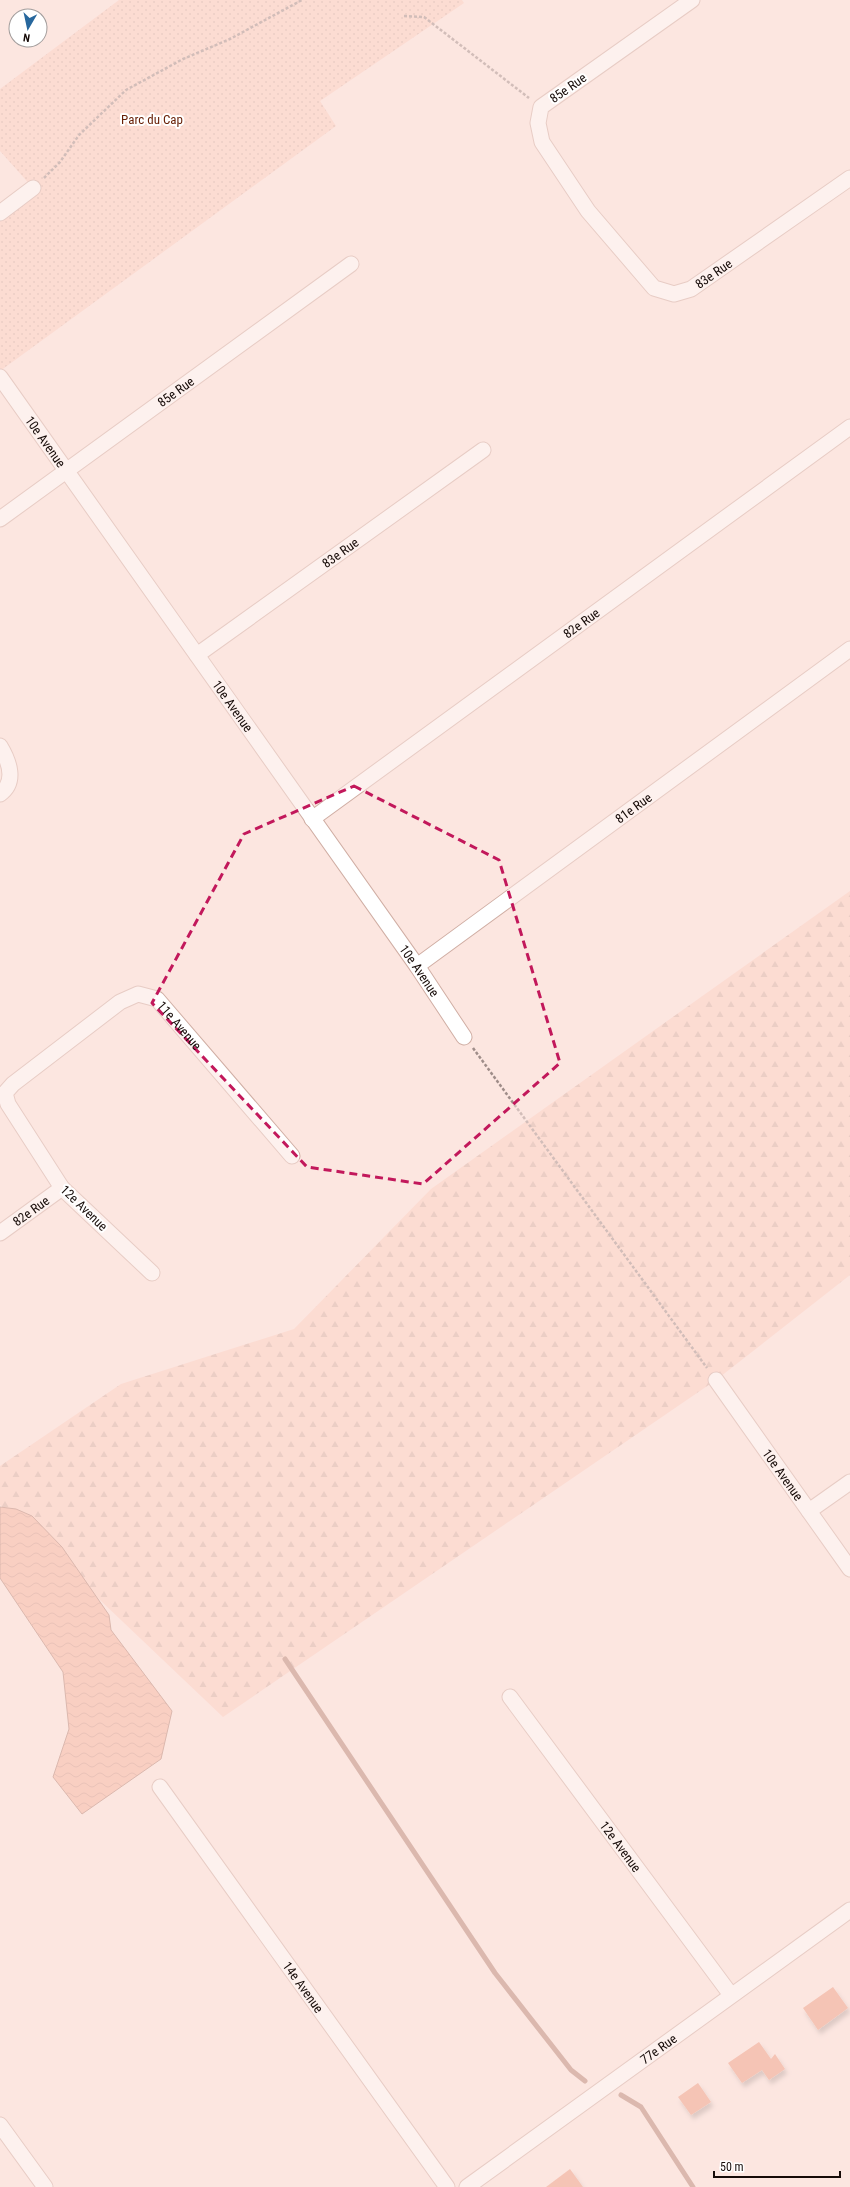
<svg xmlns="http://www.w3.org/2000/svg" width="850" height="2187" viewBox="0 0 850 2187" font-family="'Roboto Condensed',sans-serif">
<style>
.forest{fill:url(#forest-firs)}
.park{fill:url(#park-dots)}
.water{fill:url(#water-waves);stroke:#b48171}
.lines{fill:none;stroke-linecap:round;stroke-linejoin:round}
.stream{stroke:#b48171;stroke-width:5}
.building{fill:#ed9b81;filter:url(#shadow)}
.minor-casing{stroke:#d0aea4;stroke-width:17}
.path{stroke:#9f8d89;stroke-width:2.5;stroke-dasharray:3 2;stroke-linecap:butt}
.minor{stroke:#fff;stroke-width:15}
.marked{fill:none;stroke:#c2185b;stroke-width:3;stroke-dasharray:8 5;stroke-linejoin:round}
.labels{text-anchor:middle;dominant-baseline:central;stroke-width:4;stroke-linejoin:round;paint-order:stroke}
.street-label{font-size:13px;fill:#160b08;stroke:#fff}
.park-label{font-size:13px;fill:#671f05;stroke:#fff}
</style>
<defs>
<pattern id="forest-firs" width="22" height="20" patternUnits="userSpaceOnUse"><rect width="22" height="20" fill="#fdd0c2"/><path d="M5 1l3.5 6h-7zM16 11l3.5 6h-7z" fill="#d8b1a5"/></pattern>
<pattern id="park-dots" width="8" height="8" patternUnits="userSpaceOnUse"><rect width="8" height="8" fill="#fdd0c2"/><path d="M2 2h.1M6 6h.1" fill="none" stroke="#d8b1a5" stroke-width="1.8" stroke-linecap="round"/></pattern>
<pattern id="water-waves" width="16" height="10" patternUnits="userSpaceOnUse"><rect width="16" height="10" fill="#f7b39e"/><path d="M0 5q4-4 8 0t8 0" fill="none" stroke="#d39987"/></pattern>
<filter id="shadow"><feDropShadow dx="2.5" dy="4.5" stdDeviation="2" flood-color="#0004"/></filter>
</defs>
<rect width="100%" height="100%" fill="#fce6e0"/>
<!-- forest -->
<path class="forest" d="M850,891v384l-134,105 -493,337 -223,-212v-39l121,-82 173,-55 137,-140z"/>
<!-- park -->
<path class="park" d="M119,0h343l2,3 -144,98 16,25 -336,245v-158l33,-25 -33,-37v-62z"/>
<!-- water -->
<path class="water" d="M0,1507l16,2 16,7 30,31 47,68 2,15 61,81 -11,48 -79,55 -29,-37 16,-48 -6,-57 -63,-94z"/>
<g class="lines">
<!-- stream -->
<g class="stream">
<path d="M285,1659l210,314 76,97 14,11"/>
<path d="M621,2095l20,12 52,80"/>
</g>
</g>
<!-- building -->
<g class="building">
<path d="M833,1987l15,21 -30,22 -15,-22z"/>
<path d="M759,2042l12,17 4,-5 10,15 -16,11 -7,-10 -20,13 -14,-20z"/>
<path d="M698,2083l13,19 -20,13 -13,-18z"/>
<path d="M570,2169l13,18h-37z"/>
</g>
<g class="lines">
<defs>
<g id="minor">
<path id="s1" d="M692,0l-151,107 -3,16 4,19 46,69 66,77 20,6 17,-5 159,-111"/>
<path d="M0,213l33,-25"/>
<path id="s2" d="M0,377l417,589 47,71"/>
<path id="s3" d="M0,519l351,-255"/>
<path id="s4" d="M197,655l286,-205"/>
<path d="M0,746c9,15 17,36 0,48"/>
<path id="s5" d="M312,819l538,-392"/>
<path id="s6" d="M417,966l433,-317"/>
<path id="s7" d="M0,1233l62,-45"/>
<path id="s8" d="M152,1273l-90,-85 -54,-84 -3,-11 8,-9 107,-82 18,-8 19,5 135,157"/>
<path id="s9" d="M716,1380l134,189"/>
<path d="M809,1511l41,-29"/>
<path id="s10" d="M510,1697l221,298"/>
<path id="s11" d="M160,1787l287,400"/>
<path d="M0,2125l45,62"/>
<path id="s12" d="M467,2187l383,-277"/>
</g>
</defs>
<!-- minor casing -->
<use href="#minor" class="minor-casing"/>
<!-- path -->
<g class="path">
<path d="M404,16l20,1 105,81"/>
<path d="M44,178l16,-16 19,-27 47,-45 57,-31 47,-20 72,-39"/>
<path d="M473,1048l234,320"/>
</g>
<!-- minor -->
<use href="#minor" class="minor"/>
</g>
<!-- marked area -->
<path d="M0 0H850V2187H0ZM354,786l145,74 61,203 -137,121 -116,-17 -155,-164 92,-169z" fill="#fce6e0" fill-opacity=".55" fill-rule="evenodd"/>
<path class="marked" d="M354,786l145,74 61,203 -137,121 -116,-17 -155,-164 92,-169z"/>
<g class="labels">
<!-- street labels -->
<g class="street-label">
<text transform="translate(568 88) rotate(-35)">85e Rue</text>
<text stroke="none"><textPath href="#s1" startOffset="471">83e Rue</textPath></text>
<text stroke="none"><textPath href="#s3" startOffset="217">85e Rue</textPath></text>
<text stroke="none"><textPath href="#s2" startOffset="79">10e Avenue</textPath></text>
<text stroke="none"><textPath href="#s4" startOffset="176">83e Rue</textPath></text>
<text stroke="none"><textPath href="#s5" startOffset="333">82e Rue</textPath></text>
<text stroke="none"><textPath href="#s2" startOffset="403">10e Avenue</textPath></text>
<text stroke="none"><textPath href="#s6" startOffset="268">81e Rue</textPath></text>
<text stroke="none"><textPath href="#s2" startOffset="727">10e Avenue</textPath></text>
<text stroke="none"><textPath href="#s8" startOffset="456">11e Avenue</textPath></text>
<text transform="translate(84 1208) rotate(44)">12e Avenue</text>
<text stroke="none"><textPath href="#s7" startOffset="38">82e Rue</textPath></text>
<text stroke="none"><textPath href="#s9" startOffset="116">10e Avenue</textPath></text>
<text stroke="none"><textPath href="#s10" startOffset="186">12e Avenue</textPath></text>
<text stroke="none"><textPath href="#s11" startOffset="246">14e Avenue</textPath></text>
<text stroke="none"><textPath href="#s12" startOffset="236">77e Rue</textPath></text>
</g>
<!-- park labels -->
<g class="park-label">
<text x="152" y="119">Parc du Cap</text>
</g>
</g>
<!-- north arrow -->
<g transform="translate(28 28) rotate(189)"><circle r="19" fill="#ffffff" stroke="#a29d9c"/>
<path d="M0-3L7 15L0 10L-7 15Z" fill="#27679d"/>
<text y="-6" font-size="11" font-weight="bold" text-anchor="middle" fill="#160b08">N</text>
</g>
<!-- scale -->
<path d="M714 2171v6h126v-6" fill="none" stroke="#160b08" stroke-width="2"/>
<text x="720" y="2171" font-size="12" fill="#160b08" stroke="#ffffff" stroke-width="3" paint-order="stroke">50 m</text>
</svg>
